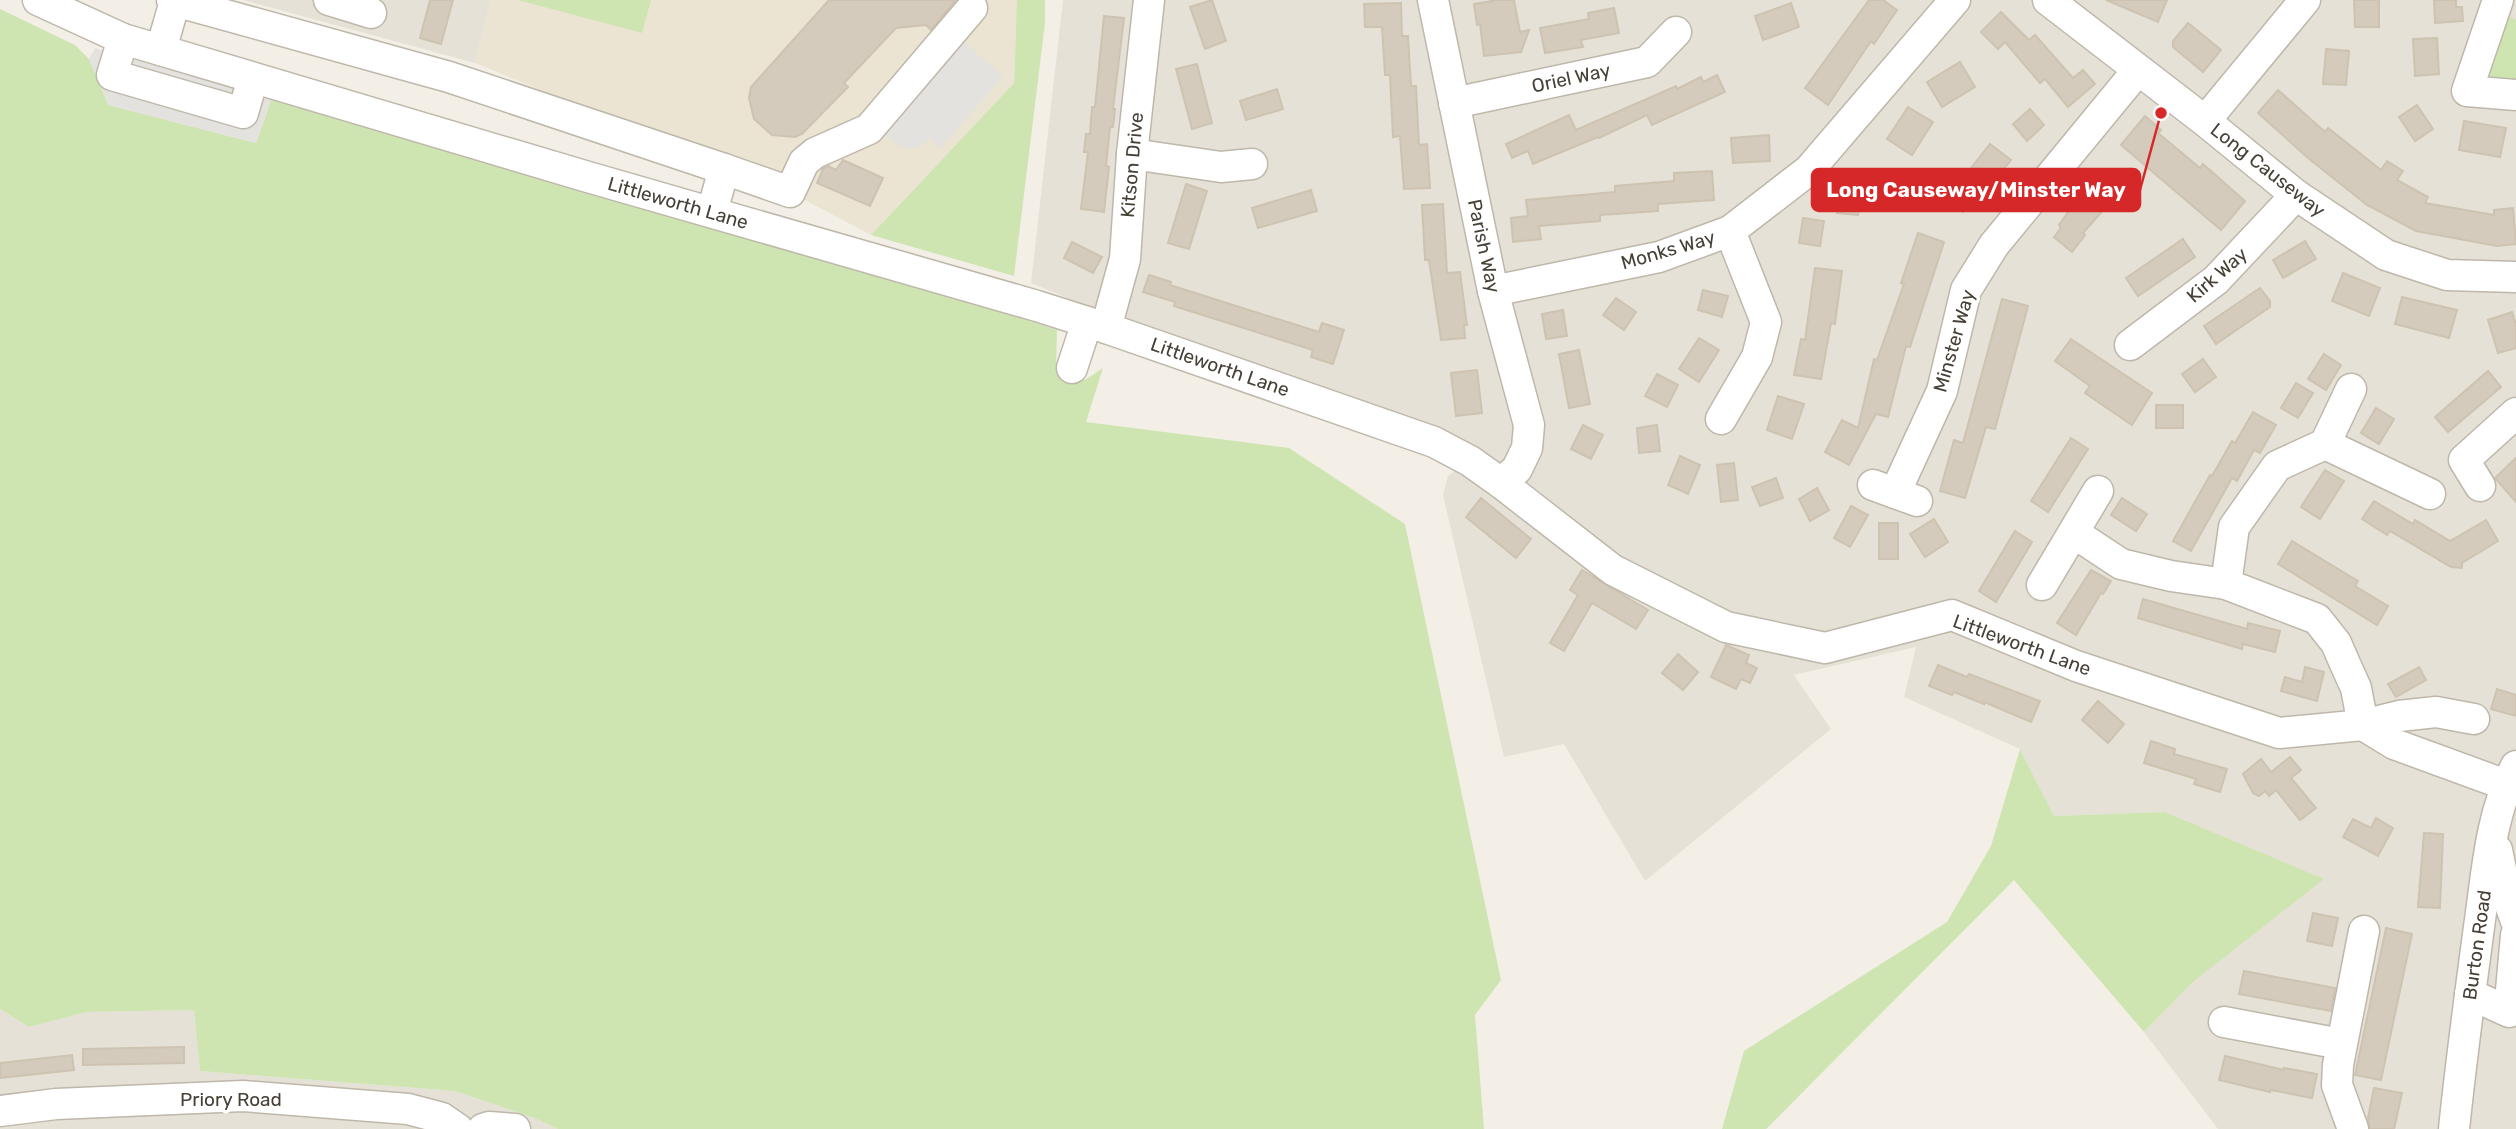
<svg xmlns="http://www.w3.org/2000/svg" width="2516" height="1129" viewBox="0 0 2516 1129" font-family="Rubik,sans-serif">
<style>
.residential{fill:#e6e1d6}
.education{fill:#ebe4d2}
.green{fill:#cee5b2}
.parking{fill:#e4e2df}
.building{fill:#d4cbbd;stroke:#cec3b1;stroke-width:2}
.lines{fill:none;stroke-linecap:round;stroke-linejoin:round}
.minor-casing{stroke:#beb7aa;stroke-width:33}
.minor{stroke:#fff;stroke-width:30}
.labels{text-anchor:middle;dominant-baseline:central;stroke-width:7;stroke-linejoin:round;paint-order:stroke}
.street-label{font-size:19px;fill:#464037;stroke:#fff}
.leader{fill:none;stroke:#d62828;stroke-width:2.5}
.callout-dot{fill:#d62828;stroke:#fff;stroke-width:2.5}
.callout{fill:#d62828;stroke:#d62828;stroke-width:2.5}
.callout-label{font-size:21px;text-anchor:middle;font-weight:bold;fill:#fff}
</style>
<rect width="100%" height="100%" fill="#f3efe7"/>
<!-- residential -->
<g class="residential">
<path d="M243,0h248l-16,63z"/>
<path d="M1063,0h1453v1129h-298l-74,-97 49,-50 130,-103 -158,-67 -111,4 -34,-67 -116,-52 12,-50 -122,28 37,54 -186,152 -81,-137 -60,13 -61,-262 5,-19 35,-26 -350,-125 -102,-42z"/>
<path d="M0,1009l29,18 58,-15 107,-2 6,61 255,20 82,28 21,10h-558z"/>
</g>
<!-- education -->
<path class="education" d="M491,0h526l-3,83 -143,152 -81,-43 -315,-129z"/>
<!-- green -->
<g class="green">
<path d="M518,0h133l-9,33z"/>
<path d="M1017,0h28v23l-31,253 -143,-41 143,-152z"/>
<path d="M0,9l75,36 14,14 20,46 147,38 15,-43 702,203 84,27 -1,42 29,8 18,-12 -17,54 203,26 116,76 96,456 -26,35 9,114h-926l-21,-10 -82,-28 -255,-20 -6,-61 -107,2 -58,15 -29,-18z"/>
<path d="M2510,17l6,3v69l-28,-7 -4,-8 15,-50z"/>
<path d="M2020,749l34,67 111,-4 159,67 -131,103 -49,50 -130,-152 -248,249h-44l22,-78 203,-129 44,-76z"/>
</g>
<!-- parking -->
<g class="parking">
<path d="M961,39l42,38 -63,71 -11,-10 -7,7 -11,4 -12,-3 -19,-17z"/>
<path d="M95,48l176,52 -15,43 -148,-38 -19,-46z"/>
</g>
<!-- building -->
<g class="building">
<path d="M430,0h23l-12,44 -21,-6z"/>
<path d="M829,0h127l-25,30 -5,-5 -30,3 -52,55 4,4 -46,47 -7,3 -23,-2 -18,-16 -5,-21 2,-11z"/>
<path d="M1212,0l14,41 -21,8 -15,-42z"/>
<path d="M1497,0h17l6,32 9,-2 -8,22 -37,4 -4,-32 -3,1 -3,-21z"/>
<path d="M1869,0h14l14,10 -23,34 -3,-3 -43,64 -23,-17z"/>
<path d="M2106,0h61l-9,22z"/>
<path d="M2354,0h25v27h-24z"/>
<path d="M2434,0h22v7h6l1,14 -28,2z"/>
<path d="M1401,3l1,33h6l3,50h5l3,59 8,-1 3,44 -26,1 -4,-53 -7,1 -3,-62h-5l-3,-48h-17l-1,-23z"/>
<path d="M1791,3l8,24 -36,13 -8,-24z"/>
<path d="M1614,8l5,25 -38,7 2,7 -38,6 -5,-25 49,-9 -1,-6z"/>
<path d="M2001,12l28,28 6,-5 38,43 10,-8 12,14 -27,23 -23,-28 -5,4 -35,-41 -7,7 -17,-17z"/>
<path d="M1104,16l20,2 -11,91h2l-2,18h-3l-4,39 3,1 -5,45 -23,-3 7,-57h-4l2,-18h4l2,-27h3z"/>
<path d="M2188,23l33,27 -18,22 -30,-25v-6z"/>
<path d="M2437,38l2,36 -24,2 -2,-37z"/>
<path d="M2326,49l23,2 -3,34 -23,-1z"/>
<path d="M1960,62l15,25 -33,20 -15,-25z"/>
<path d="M1197,64l15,59 -20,6 -16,-60z"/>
<path d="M1717,75l8,17 -73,33 -5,-10 -48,23 -1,-1 -65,27 -5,-13 -16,7 -6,-14 63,-29 7,15 100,-44 1,3 24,-12 2,5z"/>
<path d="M1277,89l6,20 -37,11 -6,-19z"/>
<path d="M2278,90l47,42 3,-4 53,42 6,-9 16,10 -6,9 31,17 -3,6 69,12v-5l19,-2 3,36 -19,2 -81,-15 -49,-26 -59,-47 -50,-45z"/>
<path d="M2417,105l16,24 -18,12 -16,-24z"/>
<path d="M1908,107l25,15 -21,33 -25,-16z"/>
<path d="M2030,109l14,16 -17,16 -14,-17z"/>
<path d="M2145,116l16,14 -3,3 42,35 3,-4 42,37 -24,29 -100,-85z"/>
<path d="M2464,121l42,7 -6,29 -41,-7z"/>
<path d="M1769,135l1,26 -37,2 -2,-25z"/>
<path d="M1990,144l21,16 -33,42 -4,-4 -11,14 -16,-13z"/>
<path d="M843,160l40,18 -13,28 -53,-23 6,-14 5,-3 8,4z"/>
<path d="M1712,171l2,29 -56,4v7l-58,4v6l-61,5 2,13 -28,3 -2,-24 17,-2 -2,-16 89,-8v-6l59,-5v-8z"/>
<path d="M2099,173l21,18 -37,42 2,2 -13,17 -18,-15 7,-9 -2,-3 12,-17 4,2 7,-7 -5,-5z"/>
<path d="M1186,184l21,7 -18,58 -21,-6z"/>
<path d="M1841,187l21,3 -4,25 -21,-2z"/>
<path d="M1311,190l6,21 -59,17 -6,-20z"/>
<path d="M1443,204l4,69 13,-1 7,53h-3l1,13 -24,2 -12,-80h-4l-3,-55z"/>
<path d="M1803,218l21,3 -4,25 -21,-3z"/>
<path d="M1918,233l26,9 -34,105 -4,-1 -18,71 -12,-3 -27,51 -24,-13 17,-32 16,8 16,-69 3,1 27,-76 -3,-1z"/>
<path d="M2183,239l12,18 -57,39 -12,-18z"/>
<path d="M2305,241l11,18 -33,19 -10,-18z"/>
<path d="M1072,242l30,15 -9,16 -29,-15z"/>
<path d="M1815,268l27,3 -7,53 -4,-1 -10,56 -27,-4 7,-36 4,1z"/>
<path d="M2343,273l37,15 -11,28 -37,-15z"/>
<path d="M1149,275l22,7 -1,3 149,47 3,-9 22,7 -11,34 -22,-7 2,-7 -139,-44 1,-4 -32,-10z"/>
<path d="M2260,288l10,13v6l-54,37 -12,-18z"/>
<path d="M1703,290l25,6 -6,21 -24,-7z"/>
<path d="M2402,297l55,13 -8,28 -54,-14z"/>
<path d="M1616,298l20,14 -12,18 -21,-15z"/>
<path d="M2002,299l26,7 -33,123 -9,-2 -21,71 -25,-7 14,-51 9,3z"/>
<path d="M1563,310l4,26 -21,3 -4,-25z"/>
<path d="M2512,312l4,13v23l-18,5 -10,-33z"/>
<path d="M1699,338l20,12 -20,32 -20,-13z"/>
<path d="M2071,339l81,54 -20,32 -47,-32 5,-7 -35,-25z"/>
<path d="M1579,350l11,54 -21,4 -10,-54z"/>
<path d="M2324,354l17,11 -15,25 -18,-11z"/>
<path d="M2203,359l13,18 -21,15 -13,-18z"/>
<path d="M1477,370l5,43 -26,3 -5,-43z"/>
<path d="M2488,371l13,16 -53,45 -13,-15z"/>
<path d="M1657,374l21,11 -11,22 -22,-11z"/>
<path d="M2296,383l17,10 -15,25 -17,-10z"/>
<path d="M1778,396l26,8 -12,35 -25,-9z"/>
<rect x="2156" y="405" width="27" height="23"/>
<path d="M2376,408l18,11 -15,25 -18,-11z"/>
<path d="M2253,412l23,13 -16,28 -6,-3 -17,31 -5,-3 -41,73 -18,-10 37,-66 2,1 20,-35 3,2z"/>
<path d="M1583,425l20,10 -12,24 -20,-10z"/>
<path d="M1657,425l3,26 -21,2 -2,-25z"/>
<path d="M2071,438l17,11 -40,63 -17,-11z"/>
<path d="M1680,456l20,9 -12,29 -20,-9z"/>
<path d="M2516,458v44l-21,-24z"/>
<path d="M1734,463l4,37 -17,2 -4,-37z"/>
<path d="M2325,470l19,11 -24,38 -19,-12z"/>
<path d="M1776,478l7,20 -23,8 -8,-19z"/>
<path d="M1817,488l12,22 -19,11 -11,-22z"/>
<path d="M1481,498l50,41 -15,19 -50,-41z"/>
<path d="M2122,498l25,16 -11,17 -25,-16z"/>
<path d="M2374,501l39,23 2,-4 35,21 36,-21 12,21 -36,22v5l-11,-1 -61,-36 -3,4 -25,-16z"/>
<path d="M1851,506l17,9 -18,32 -16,-9z"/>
<path d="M1934,519l14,23 -23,15 -15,-23z"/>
<rect x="1879" y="523" width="19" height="36"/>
<path d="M2015,531l17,11 -36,60 -17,-11z"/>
<path d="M2292,541l66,40 -3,5 33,20 -11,19 -99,-61z"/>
<path d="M1582,570l66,40 -12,19 -44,-26 -28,48 -14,-8 28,-48 -8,-5z"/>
<path d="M2091,570l20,11 -8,13 -2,-1 -25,42 -19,-12z"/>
<path d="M2143,599l104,30 1,-6 32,8 -5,21 -32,-8 -1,5 -104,-31z"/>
<path d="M1726,645l23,10 -3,8 11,5 -7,15 -9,-4 -5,10 -25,-12z"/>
<path d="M1678,654l20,18 -15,18 -21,-17z"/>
<path d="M1938,665l29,12 2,-3 71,27 -9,21 -47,-20v2l-30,-12 -2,3 -23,-9z"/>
<path d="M2305,667l19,5 -7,29 -36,-10 4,-14 17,5z"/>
<path d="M2419,667l7,13 -30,17 -8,-13z"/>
<path d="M2497,689l19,6v21l-25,-7z"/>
<path d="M2098,701l26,23 -16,19 -26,-23z"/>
<path d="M2151,741l24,8 -1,5 53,15 -7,23 -26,-8 2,-5 -52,-16z"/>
<path d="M2290,757l11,13 -10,8 25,30 -16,12 -24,-30 -7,6 -4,-5 -6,5 -6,-3 -10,-19 18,-15 10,13z"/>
<path d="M2376,818l17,10 -15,28 -35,-19 10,-18 18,9z"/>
<path d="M2424,833l19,1 -3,74 -22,-1z"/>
<path d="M2313,913l25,5 -6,28 -25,-5z"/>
<path d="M2386,928l26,6 -31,146 -26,-5z"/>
<path d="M2244,971l91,17 -4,23 -92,-17z"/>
<path d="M184,1047v16l-101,2v-16z"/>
<path d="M72,1055l2,15 -74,8v-15z"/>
<path d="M2225,1056l59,14v-2l33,6 -5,24 -41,-8 -1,2 -51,-12z"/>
<path d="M2374,1088l28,5 -8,36h-24l-2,-11z"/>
</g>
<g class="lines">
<defs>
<g id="minor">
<path d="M38,0l85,39 465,138 449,129 69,22 328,114 36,19 31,22 112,87 113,57 99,21 127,-33 124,51 203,67 84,-8 36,-9 37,-4 38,7"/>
<path d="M329,0l42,13"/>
<path d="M1433,0l60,291 36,134 -2,23 -10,21 -16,14"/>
<path d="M2048,0l157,121 91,74 90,60 61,20 69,2"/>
<path d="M2498,0l-31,91 49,4"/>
<path d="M175,1l274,76 275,92"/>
<path d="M123,39l-11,36 131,38 10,-35"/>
<path d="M161,50l14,-49 -3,-1"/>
<path d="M1454,103l193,-41 29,-30"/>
<path d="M2205,121l100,-121"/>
<path d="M1132,154l89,13 31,-3"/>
<path d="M712,212l12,-43 66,23 14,-30 11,-9 54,-24 103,-121"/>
<path d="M1493,291l166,-34 71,-26 79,-61 146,-170"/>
<path d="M1106,328l19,-69 7,-105 17,-154"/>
<path d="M2130,345l86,-65 80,-85"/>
<path d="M1072,368l15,-46"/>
<path d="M1721,419l36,-62 9,-35 -36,-91"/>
<path d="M2325,444l26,-55"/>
<path d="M1873,485l44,16"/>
<path d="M2480,486l-16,-26 52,-47"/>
<path d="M1895,493l47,-102 24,-101 28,-45 144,-175"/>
<path d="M2074,533l47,31 50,12 55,8 91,35 19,24 10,23 10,22 7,37"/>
<path d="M2226,584l8,-57 43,-61 48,-22 105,50"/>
<path d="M2042,585l56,-94"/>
<path d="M2363,725l31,19 112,41"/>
<path d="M2497,850l9,44 10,27"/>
<path d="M2470,994l39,18 7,-77"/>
<path d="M2224,1022l117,22"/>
<path d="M0,1111l56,-7 187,-8 165,13 34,9 16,11"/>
<path d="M483,1129l6,-2 26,2"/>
<path d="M2353,1129l-16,-44 1,-20 26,-134"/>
<path d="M2454,1129c7,-68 16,-135 25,-202 8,-55 11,-112 37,-161"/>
</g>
</defs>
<!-- minor casing -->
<use href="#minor" class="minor-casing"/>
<!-- minor -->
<use href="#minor" class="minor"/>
</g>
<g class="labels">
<!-- street labels -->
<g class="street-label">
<text transform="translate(1571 78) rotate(-12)">Oriel Way</text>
<text transform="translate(1132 165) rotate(-85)">Kitson Drive</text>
<text transform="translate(2268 170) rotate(38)">Long Causeway</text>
<text transform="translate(678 203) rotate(16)">Littleworth Lane</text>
<text transform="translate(1484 246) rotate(78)">Parish Way</text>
<text transform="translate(1668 250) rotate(-16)">Monks Way</text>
<text transform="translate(2217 275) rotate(-41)">Kirk Way</text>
<text transform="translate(1954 341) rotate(-74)">Minster Way</text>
<text transform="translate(1220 367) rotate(19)">Littleworth Lane</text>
<text transform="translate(2022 645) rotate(20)">Littleworth Lane</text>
<text transform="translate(2477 945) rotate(-82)">Burton Road</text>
<text x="231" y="1099">Priory Road</text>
</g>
</g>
<!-- callouts -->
<path class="leader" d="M2161 113L2140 190"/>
<circle class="callout-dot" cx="2161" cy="113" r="7"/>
<rect class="callout" x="1812" y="169" width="328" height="42" rx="7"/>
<g class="callout-label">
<text x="1976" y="197">Long Causeway/Minster Way</text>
</g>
</svg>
